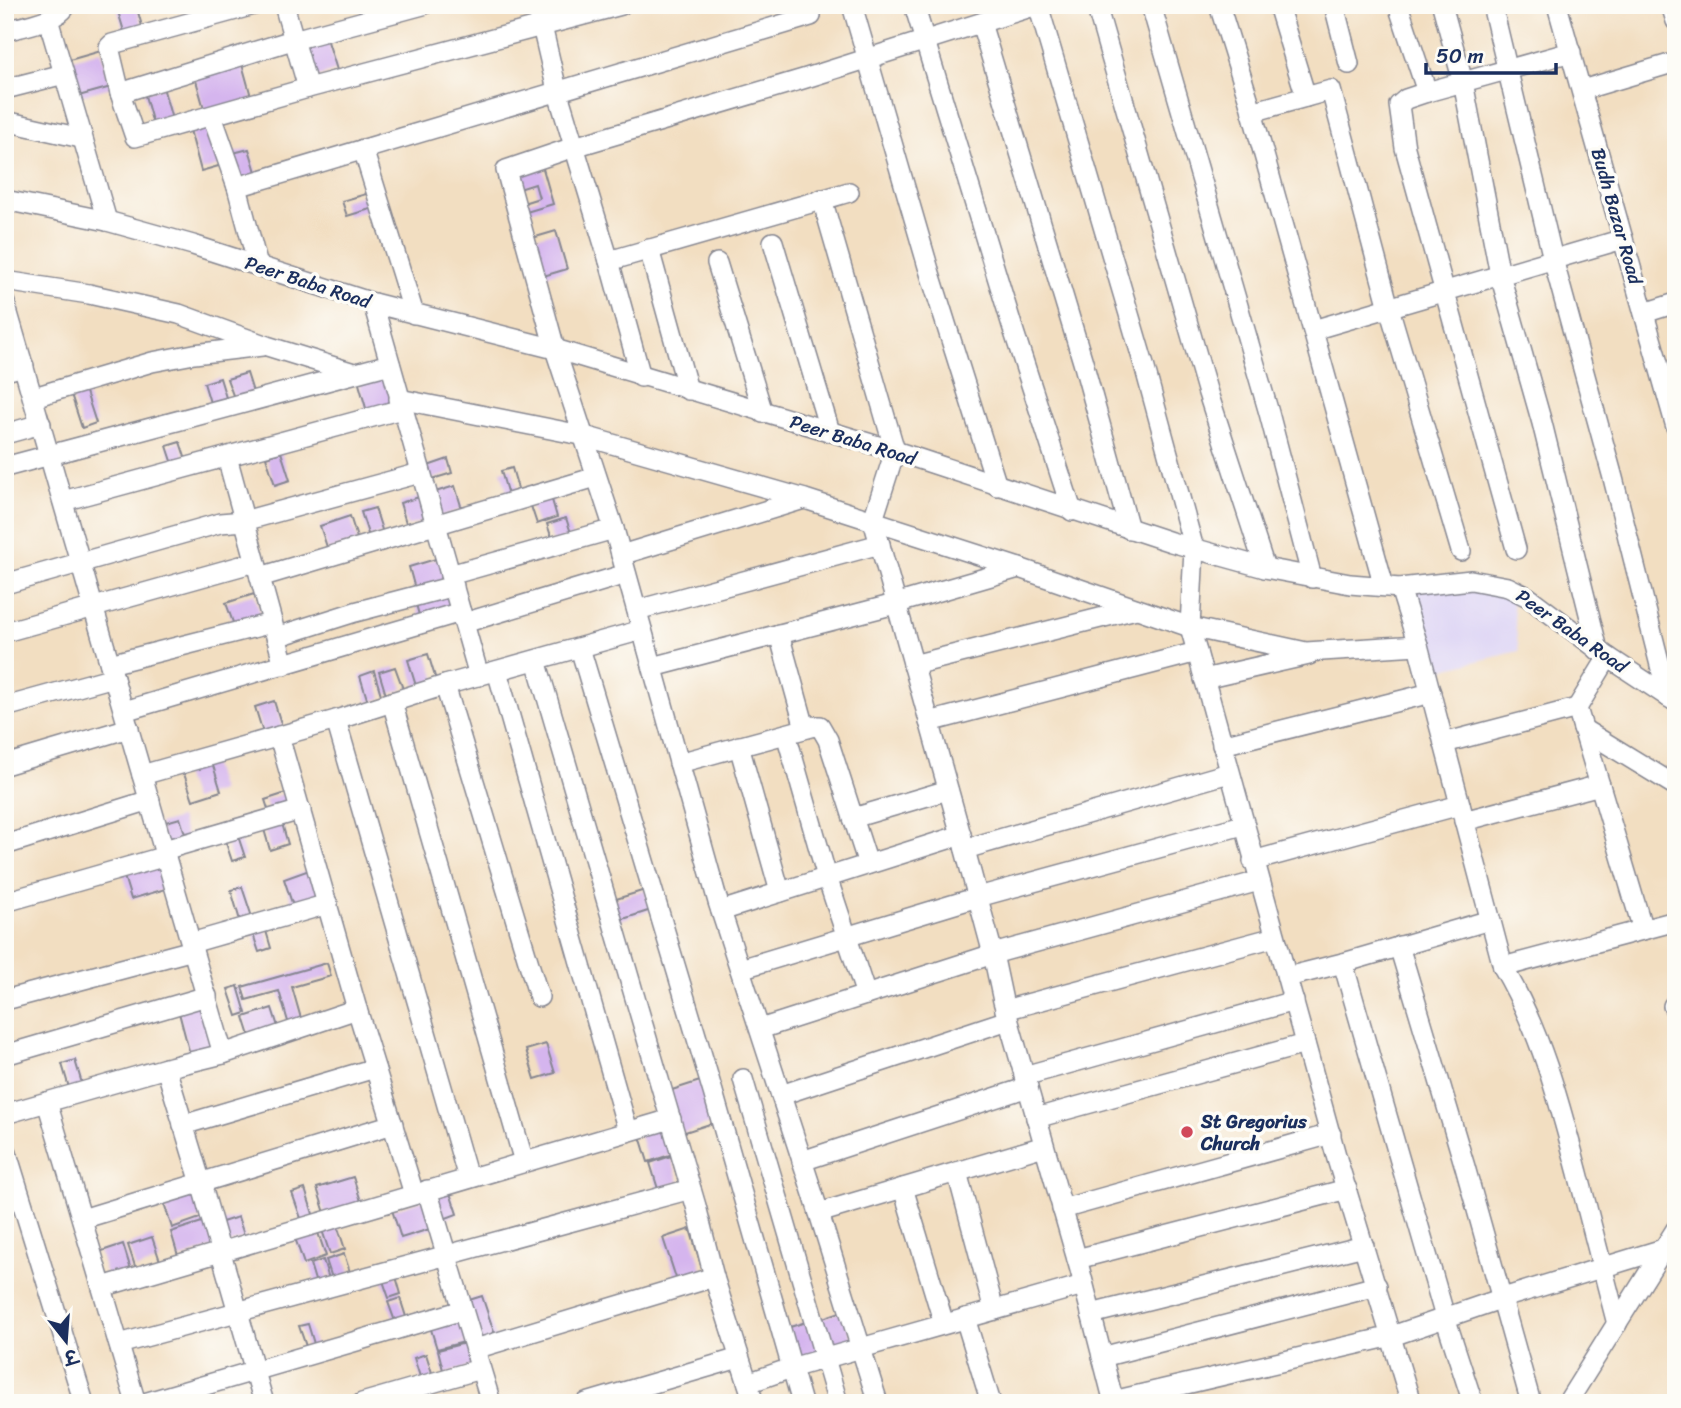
<svg xmlns="http://www.w3.org/2000/svg" width="1681" height="1408" viewBox="0 0 1681 1408" font-family="Sriracha,'Playpen Sans Deva',sans-serif">
<style>
.built{fill:#ded5f5}
.building{fill:#d5b5ee}
.lines{fill:none;stroke-linecap:round;stroke-linejoin:round}
.minor-casing{stroke:#868690;stroke-width:22}
.minor{stroke:#fff;stroke-width:19}
.poi-dot{fill:#d1495b;stroke:#fdfcf7;stroke-width:2.5}
.labels{text-anchor:middle;dominant-baseline:central;stroke-width:7;stroke-linejoin:round;paint-order:stroke}
.street-label{font-size:19px;fill:#1b2f5e;stroke:#fdfcf7}
.poi-label{font-size:19px;font-weight:bold;fill:#1b2f5e;stroke:#fdfcf7;text-anchor:start}
</style>
<rect width="100%" height="100%" fill="#fdfcf7"/>
<filter id="ink" filterUnits="userSpaceOnUse"><feTurbulence type="fractalNoise" baseFrequency=".0143" numOctaves="2"/><feDisplacementMap in="SourceGraphic" scale="14" xChannelSelector="R" yChannelSelector="G"/><feConvolveMatrix kernelMatrix="1 2 1 2 8 2 1 2 1" color-interpolation-filters="sRGB"/></filter>
<filter id="wash" filterUnits="userSpaceOnUse"><feTurbulence type="fractalNoise" baseFrequency=".00686" numOctaves="4" result="noise"/><feDisplacementMap in="SourceGraphic" scale="28" xChannelSelector="R" yChannelSelector="G"/><feGaussianBlur stdDeviation="1.57" result="paint"/><feColorMatrix in="noise" values="0 0 0 0 0 0 0 0 0 0 0 0 0 0 0 0 0 1.4 0 .05"/><feComposite in="paint" operator="in"/></filter>
<g filter="url(#wash)">
<rect width="100%" height="100%" fill="#f2dec1"/>
<!-- built -->
<path class="built" d="M1494,585l17,8 8,58 -87,21 -23,-84z"/>
<g id="blocks">
<!-- building -->
<g class="building">
<path d="M125,5h11l8,28 -18,5 -9,-30z"/>
<path d="M326,35l11,35 -24,8 -11,-36z"/>
<path d="M101,51l10,36 -36,10 -9,-36z"/>
<path d="M242,64l10,36 -47,12 -10,-35z"/>
<path d="M163,87l10,36 -19,5 -10,-36z"/>
<path d="M211,125l11,40 -21,6 -11,-41z"/>
<path d="M249,149l8,26 -17,5 -7,-27z"/>
<path d="M542,165l11,39 -30,9 -3,-9 19,-6 -4,-14 -19,6 -4,-16z"/>
<path d="M373,192l4,15 -30,9 -5,-15z"/>
<path d="M556,231l11,38 -27,8 -11,-38z"/>
<path d="M383,369l11,39 -26,7 -11,-38z"/>
<path d="M247,373l6,19 -19,6 -7,-19z"/>
<path d="M220,378l7,23 -16,5 -7,-23z"/>
<path d="M85,389l11,34 -14,5 -11,-34z"/>
<path d="M180,442l7,21 -13,4 -7,-21z"/>
<path d="M281,452l9,28 -15,5 -9,-28z"/>
<path d="M448,459l4,14 -23,7 -4,-13z"/>
<path d="M512,468l7,24 -11,3 -7,-24z"/>
<path d="M455,486l7,23 -22,7 -8,-23z"/>
<path d="M550,493l7,24 -20,7 -8,-24z"/>
<path d="M419,497l7,23 -19,6 -7,-23z"/>
<path d="M375,508l8,25 -14,4 -8,-25z"/>
<path d="M350,516l8,25 -30,9 -8,-24z"/>
<path d="M566,518l6,18 -19,6 -6,-18z"/>
<path d="M439,558l7,22 -31,9 -6,-22z"/>
<path d="M449,592l6,19 -34,11 -6,-21z"/>
<path d="M254,594l8,25 -27,9 -9,-25z"/>
<path d="M428,654l8,26 -20,6 -8,-26z"/>
<path d="M395,667l8,22 -17,6 -7,-23z"/>
<path d="M374,671l8,27 -14,4 -8,-26z"/>
<path d="M274,701l9,29 -19,6 -9,-29z"/>
<path d="M211,759l10,32 -28,9 -11,-32z"/>
<path d="M289,792l6,18 -24,8 -6,-18z"/>
<path d="M180,818l7,22 -21,7 -7,-23z"/>
<path d="M281,820l7,24 -18,6 -7,-24z"/>
<path d="M237,833l8,24 -13,4 -8,-24z"/>
<path d="M161,861l8,27 -38,11 -8,-26z"/>
<path d="M312,869l11,33 -28,10 -11,-33z"/>
<path d="M242,887l11,33 -12,4 -10,-34z"/>
<path d="M645,890l6,20 -34,11 -7,-20z"/>
<path d="M264,924l7,24 -12,4 -8,-24z"/>
<path d="M327,963l4,13 -39,11 10,35 -13,3 -10,-34 -33,9 -4,-13z"/>
<path d="M238,986l8,27 -9,3 -9,-27z"/>
<path d="M201,1003l13,49 -23,6 -13,-49z"/>
<path d="M272,1008l8,25 -28,9 -8,-25z"/>
<path d="M546,1044l9,29 -20,6 -9,-29z"/>
<path d="M75,1060l8,27 -13,4 -8,-27z"/>
<path d="M703,1080l13,42 -34,11 -13,-42z"/>
<path d="M663,1125l10,29 -25,8 -9,-29z"/>
<path d="M671,1156l8,26 -21,7 -8,-26z"/>
<path d="M353,1177l9,27 -36,12 -9,-28z"/>
<path d="M305,1189l9,28 -12,4 -10,-28z"/>
<path d="M449,1190l8,24 -16,6 -8,-25z"/>
<path d="M195,1193l8,24 -31,11 -8,-25z"/>
<path d="M426,1199l10,28 -35,11 -9,-28z"/>
<path d="M238,1217l7,21 -23,7 -6,-21z"/>
<path d="M205,1221l9,26 -35,12 -8,-27z"/>
<path d="M336,1222l9,27 -15,5 -9,-27z"/>
<path d="M316,1227l10,29 -22,8 -10,-29z"/>
<path d="M690,1229l13,43 -26,9 -14,-43z"/>
<path d="M152,1237l8,24 -24,8 -8,-24z"/>
<path d="M123,1244l8,26 -24,7 -8,-25z"/>
<path d="M344,1254l7,21 -18,6 -7,-21z"/>
<path d="M323,1260l7,22 -13,5 -7,-23z"/>
<path d="M395,1273l6,21 -12,4 -7,-20z"/>
<path d="M482,1296l14,42 -20,6 -13,-42z"/>
<path d="M400,1298l7,22 -11,4 -8,-22z"/>
<path d="M843,1311l11,33 -27,9 -10,-33z"/>
<path d="M461,1317l7,24 -31,8 -7,-23z"/>
<path d="M812,1320l9,30 -24,8 -10,-30z"/>
<path d="M308,1324l7,23 -8,2 -8,-23z"/>
<path d="M469,1342l6,23 -31,9 -6,-24z"/>
<path d="M426,1354l8,25 -12,4 -8,-25z"/>
</g>
</g>
</g>
<g filter="url(#ink)">
<use href="#blocks" fill-opacity="0" stroke="#868690" stroke-width="2"/>
<g class="lines">
<defs>
<g id="minor">
<path d="M254,5l-142,39 -3,3 11,46 15,44 173,-49 313,-83"/>
<path d="M284,5l24,83"/>
<path d="M537,5l20,85 52,171 32,116"/>
<path d="M852,5l77,265 68,216"/>
<path d="M914,5l100,327 58,179"/>
<path d="M1038,5l106,360 50,184 -4,78 7,25 140,507 74,244"/>
<path d="M1096,5l111,385 58,178"/>
<path d="M1151,5l118,408 43,165"/>
<path d="M1219,5l30,96 135,485"/>
<path d="M1278,5l28,92"/>
<path d="M1334,5l15,59"/>
<path d="M1398,5l29,87"/>
<path d="M1442,5l21,77 37,193 42,148 56,227"/>
<path d="M1492,5l61,254 60,219 55,219"/>
<path d="M1557,5l119,422"/>
<path d="M1671,5l5,16"/>
<path d="M48,19l59,202"/>
<path d="M981,23l102,339 46,167"/>
<path d="M5,31c15,-4 56,-11 61,-26"/>
<path d="M5,89l59,-15"/>
<path d="M1582,90l94,-28"/>
<path d="M120,93l166,-51 137,-37"/>
<path d="M1252,112l79,-22 58,218 72,243"/>
<path d="M212,116l25,71 21,79"/>
<path d="M5,121l76,17"/>
<path d="M363,149l51,165"/>
<path d="M237,187l574,-171"/>
<path d="M822,199l73,252 -22,69 88,315 32,119 10,47 77,269 34,133"/>
<path d="M5,200l102,21 86,24 180,58 182,46 340,102 276,91 94,26 85,16 50,4 71,-8 37,7 20,10 80,60 68,45"/>
<path d="M773,242l57,190"/>
<path d="M649,249l39,141"/>
<path d="M609,261l240,-69"/>
<path d="M717,263l46,150"/>
<path d="M5,281l84,13 90,20 88,32 87,27"/>
<path d="M5,303l218,751"/>
<path d="M373,303l106,373"/>
<path d="M1644,313l32,-10"/>
<path d="M1313,330l310,-91"/>
<path d="M5,371l19,-5"/>
<path d="M34,397l118,-35 42,-8 68,-8"/>
<path d="M399,399l182,36 224,64 214,69 171,59 116,25 112,-7"/>
<path d="M5,434l36,-10"/>
<path d="M227,457l57,208"/>
<path d="M5,467l385,-103"/>
<path d="M63,501l339,-92"/>
<path d="M1516,549l-111,-401 -6,-43 7,-6 21,-7 144,-40"/>
<path d="M621,555l183,-56"/>
<path d="M450,575l164,-46"/>
<path d="M260,577l336,-100"/>
<path d="M5,584l215,-61 24,-2 176,-48"/>
<path d="M1400,588l18,57 85,322c38,65 56,134 75,206 13,50 26,100 39,151"/>
<path d="M637,610l243,-66"/>
<path d="M464,623l162,-49"/>
<path d="M5,632l250,-70"/>
<path d="M779,634l26,94"/>
<path d="M276,637l79,-25 99,-26"/>
<path d="M580,648l133,444 89,311"/>
<path d="M1608,657l-31,51 66,222"/>
<path d="M536,660l160,546 18,71 40,126"/>
<path d="M110,664l162,-41"/>
<path d="M913,665l223,-56"/>
<path d="M653,667l242,-63 124,-36"/>
<path d="M497,671l131,460"/>
<path d="M1204,679l105,-24"/>
<path d="M445,685l94,312"/>
<path d="M392,702l132,460"/>
<path d="M5,707l109,-30"/>
<path d="M124,711l337,-99"/>
<path d="M336,720l132,458"/>
<path d="M929,722l268,-70"/>
<path d="M1583,729l93,57"/>
<path d="M786,734l41,143 39,118"/>
<path d="M279,736l78,273 57,185"/>
<path d="M1444,743l133,-35"/>
<path d="M1222,745l209,-52"/>
<path d="M739,746l41,146"/>
<path d="M679,763l136,-37h5l8,14 40,124"/>
<path d="M5,765l124,-37"/>
<path d="M142,775l194,-55 109,-35 197,-55"/>
<path d="M853,818l95,-28"/>
<path d="M1464,821l136,-36"/>
<path d="M5,845l145,-45"/>
<path d="M965,849l264,-76"/>
<path d="M164,850l137,-40"/>
<path d="M1253,861l207,-56"/>
<path d="M5,902l161,-46"/>
<path d="M721,911l240,-76"/>
<path d="M191,943l137,-39"/>
<path d="M1399,946l66,221 66,236"/>
<path d="M1343,963l102,354 28,86"/>
<path d="M1503,967l173,-46"/>
<path d="M740,969l238,-72 265,-72"/>
<path d="M1287,977l56,-14 147,-43"/>
<path d="M5,1000l188,-50"/>
<path d="M1673,1006l3,-1"/>
<path d="M1005,1010l270,-73"/>
<path d="M760,1029l233,-75 266,-73"/>
<path d="M5,1055l202,-59"/>
<path d="M166,1068l35,115 63,220"/>
<path d="M1024,1076l270,-75"/>
<path d="M743,1079l95,324"/>
<path d="M781,1095l227,-75"/>
<path d="M47,1102l89,301"/>
<path d="M5,1114l161,-46 57,-14 134,-45"/>
<path d="M1036,1118l269,-74"/>
<path d="M183,1125l192,-57"/>
<path d="M5,1147l79,256"/>
<path d="M802,1161l226,-74"/>
<path d="M957,1172l37,138"/>
<path d="M903,1188l41,136"/>
<path d="M427,1190l64,213"/>
<path d="M1062,1209l269,-75"/>
<path d="M819,1213l225,-67"/>
<path d="M82,1219l311,-95"/>
<path d="M1077,1259l270,-70"/>
<path d="M102,1287l569,-168"/>
<path d="M1091,1314l273,-68"/>
<path d="M965,1318l26,85"/>
<path d="M119,1344l572,-155"/>
<path d="M475,1349l239,-72"/>
<path d="M1102,1357l275,-71"/>
<path d="M748,1383l43,-15 292,-83"/>
<path d="M1113,1401l279,-65 111,-38 160,-49"/>
<path d="M144,1403l319,-93"/>
<path d="M362,1403l118,-34"/>
<path d="M586,1403l153,-45"/>
<path d="M878,1403l-65,-209 -95,-292 -104,-373 -59,-180 -49,-179 68,-23 229,-68 234,-74"/>
<path d="M1567,1403l109,-174"/>
</g>
</defs>
<!-- minor casing -->
<use href="#minor" class="minor-casing"/>
<!-- minor -->
<use href="#minor" class="minor"/>
</g>
</g>
<!-- markers -->
<circle class="poi-dot" cx="1187" cy="1132" r="7"/>
<g class="labels">
<!-- street labels -->
<g class="street-label">
<text transform="translate(1617 216) rotate(74)">Budh Bazar Road</text>
<text transform="translate(308 282) rotate(18)">Peer Baba Road</text>
<text transform="translate(853 440) rotate(17)">Peer Baba Road</text>
<text transform="translate(1572 631) rotate(35)">Peer Baba Road</text>
</g>
<!-- poi labels -->
<g class="poi-label">
<text x="1201" y="1121">St Gregorius<tspan x="1201" dy="22">Church</tspan></text>
</g>
</g>
<!-- margin -->
<rect width="1681" height="1408" fill="none" stroke="#fdfcf7" stroke-width="28"/>
<!-- north arrow -->
<g transform="translate(66 1341) rotate(163)" stroke="#fdfcf7" stroke-width="5" paint-order="stroke">
<path d="M0-5L12 26L0 18L-12 26Z" fill="#1b2f5e"/>
<text y="-10" font-size="19" font-weight="bold" text-anchor="middle" fill="#1b2f5e">उ</text>
</g>
<!-- scale -->
<path d="M1426 63v10h130v-10" fill="none" stroke="#1b2f5e" stroke-width="3.5"/>
<text x="1436" y="63" font-size="21" fill="#1b2f5e" stroke="#fdfcf7" stroke-width="5" paint-order="stroke">50 m</text>
</svg>
